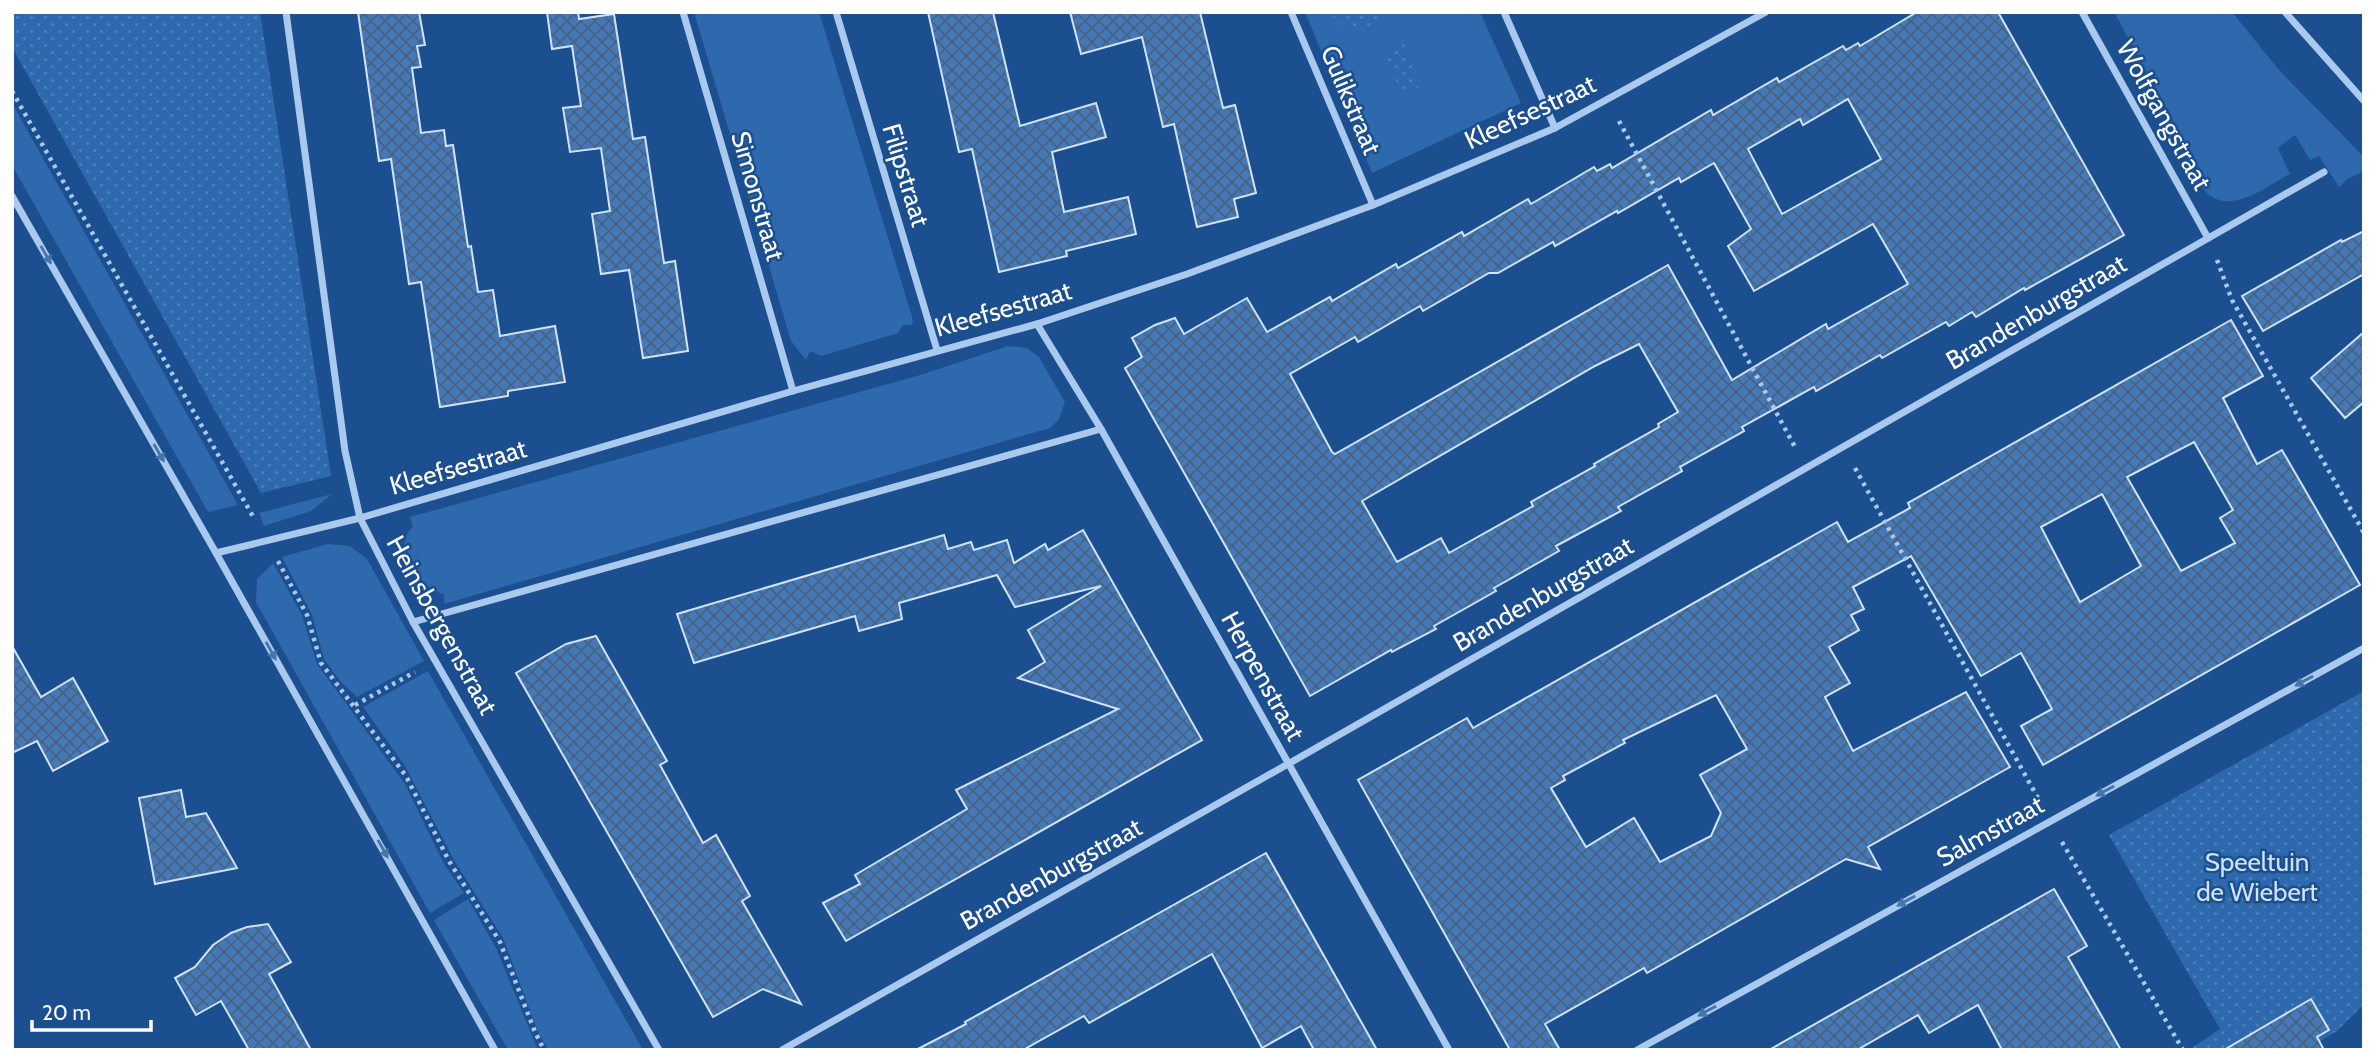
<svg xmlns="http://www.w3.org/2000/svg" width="2376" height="1062" viewBox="0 0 2376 1062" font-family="Cabin,sans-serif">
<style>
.grass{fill:#2e69ad}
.park{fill:url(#park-dots)}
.building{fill:url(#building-cross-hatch);stroke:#cfe3fa;stroke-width:2;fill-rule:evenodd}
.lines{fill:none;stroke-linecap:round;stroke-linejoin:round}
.path{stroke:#a9c9ee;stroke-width:4.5;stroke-dasharray:3.5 5;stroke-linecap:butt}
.street{stroke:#a9c9ee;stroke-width:7}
.oneway{fill:#4674ac}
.labels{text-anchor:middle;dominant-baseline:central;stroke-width:5;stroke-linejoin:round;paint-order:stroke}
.street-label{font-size:26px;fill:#fff;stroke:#1b4f8f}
.park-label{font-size:26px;fill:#cfe3fa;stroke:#1b4f8f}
</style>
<defs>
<pattern id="park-dots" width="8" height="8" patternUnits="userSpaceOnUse" patternTransform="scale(1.75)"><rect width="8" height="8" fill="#2e69ad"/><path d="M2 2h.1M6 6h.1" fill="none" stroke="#4d80b9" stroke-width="1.8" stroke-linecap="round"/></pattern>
<pattern id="building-cross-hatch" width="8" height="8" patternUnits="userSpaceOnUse" patternTransform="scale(1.75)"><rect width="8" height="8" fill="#4478b7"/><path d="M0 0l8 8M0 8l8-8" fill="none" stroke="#486282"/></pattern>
</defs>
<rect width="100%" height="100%" fill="#1b4f8f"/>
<!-- grass -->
<g class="grass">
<path d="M694,12h125l94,308 -1,5h-9l-5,8 -77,23 -11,-5 -4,9 -15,-19z"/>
<path d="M1305,12h175l41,91 -149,70z"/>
<path d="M2114,12h118l47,58 85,87v14l-17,8 -8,8 -20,-31 -9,4 -15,-25 -17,13 12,26c-22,11 -58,41 -82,20 -9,-8 -11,-18 -11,-30z"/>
<path d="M12,103l226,402 -30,7 -196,-347z"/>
<path d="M1008,346l19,2 12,9 26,45 -6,17 -9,9 -606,176v-10c-26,-6 -29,-27 -40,-50l3,-10 6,-8 -3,-9 507,-141z"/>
<path d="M332,494l-21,17 -47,15 -5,-13z"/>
<path d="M328,544l22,2 17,13 57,102 -67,36 -17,-16 -16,-22 -12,-44 -30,-58z"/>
<path d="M273,563l29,52 15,49 88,120 39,80 20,29 -34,20 -174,-311 1,-23z"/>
<path d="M428,671l215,379h-95l-10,-18 -35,-94 -48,-76 -50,-96 -42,-59z"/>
<path d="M468,899l28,49 42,102h-30l-74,-130z"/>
</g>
<!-- park -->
<g class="park">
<path d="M12,12h248l71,464 -70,17 -249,-446z"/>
<path d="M1330,12h61c-16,23 -46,26 -61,0z"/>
<path d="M1403,42l18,44 -19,8 -19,-44z"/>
<path d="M2364,691v313l-27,27 -31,19h-117l31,-21 -111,-194z"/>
</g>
<!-- building -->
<g class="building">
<path d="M358,12h61l6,33 -8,1 4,21 -9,1 9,65 23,-3 2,16 7,-1 15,102 3,-1 7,46 15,-2 7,46 55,-10 10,56 -57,9v5l-68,11 -19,-125 -12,2 -18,-125 -12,2z"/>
<path d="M547,12h31l1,7 35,-5 19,125 12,-2 19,126 11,-2 13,90 -45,7 -14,-88 -28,4 -9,-60 18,-3 -9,-63 -31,4 -7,-44 18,-2 -9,-60 -20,3z"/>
<path d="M928,12h65l27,114 76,-23 10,34 -54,15 12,60 64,-15 8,37 -70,17 1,5 -68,16 -27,-123 -13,3z"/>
<path d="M1070,12h130l23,96 12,-3 21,88 -22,6 4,18 -41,10 -23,-103 -11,3 -21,-90 -61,17z"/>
<path d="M1917,12h81l126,223 -99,55 -1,-2 -48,29 -4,-5 -23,14 -3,-4 -64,36 -2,-3 -64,36 -2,-4 -72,40 2,4 -64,36 2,4 -64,36 3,4 -65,35 3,5 -65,37 2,3 -62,35 2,3 -44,23 -1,-2 -81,46 -185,-328 17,-11 -10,-19 23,-13 20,-7 9,16 63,-36 20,34 63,-35 2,4 64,-37 2,4 64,-36 2,4 64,-37 3,5 63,-37 3,4 13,-7 2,4 99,-58 2,5 64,-37 2,4 64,-36 3,4 12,-7 2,3zM1848,99l33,60 -99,55 -34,-65 52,-30 3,6zM1714,163l37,66 -23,17 26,45 119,-67 35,60 -80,45 -2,-5 -94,56 -64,-115 -333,189 -3,-2 -42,-78 65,-37 3,5 62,-36 3,5 66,-38h9l55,-31 2,4 62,-35 1,2 61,-35 2,4zM1639,344l39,68 -20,12 1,3 -65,37 1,2 -64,36 2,4 -84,47 -8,-15 -44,24 -35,-61 233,-135z"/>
<path d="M2364,231v43l-101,57 -21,-35 99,-56 1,2z"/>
<path d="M2231,320l32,56 -40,22 34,66 25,-14 78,135 -317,180 -22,-39 31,-17 -31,-56 -40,23 -70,-120 -58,31 11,22 -13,6 8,15 -30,17 21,36 -25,14 28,54 113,-59 44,75 -142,80 12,22 -34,-10 -199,114 -3,-5 -99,56 15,26h-50l-152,-270 109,-62 6,10 364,-206 11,20 62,-34 -2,-5zM2194,442l39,68 -13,8 15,25 -54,28 -54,-94zM2102,494l39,72 -61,36 -39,-75zM1716,695l31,54 -47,26 21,38 -10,23 -51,26 -26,-44 -48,29 -35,-59 14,-8 -2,-4 62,-33 -2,-3z"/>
<path d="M2364,332v70l-19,16 -34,-40z"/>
<path d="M1083,530l119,210 -356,201 -23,-38 37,-19 -5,-9 112,-66 -11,-19 162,-81 -100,-31 27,-16 -17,-32 73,-44 -86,21 -18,-32 -98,28 3,16 -43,12 -4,-15 -161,47 -17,-49 267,-79 4,14 23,-7 3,8 33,-10 7,23 31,-19 3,6z"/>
<path d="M596,636l71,125 -7,4 43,78 13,-8 34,61 -8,5 59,103 -38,-15 -50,28 -197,-344 50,-29z"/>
<path d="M12,646l29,51 32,-19 35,63 -55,30 -16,-30 -25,12z"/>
<path d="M181,790l5,27 20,-4 31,55 -82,16 -16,-86z"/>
<path d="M1266,853l111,197h-63l-13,-24 -39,22 -50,-94 -123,69 -5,-7 -61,34h-107l50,-26 -1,-2z"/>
<path d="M2054,889l33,57 -19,11 53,93h-119l-24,-45 -49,28 -11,-18 -61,35h-88z"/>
<path d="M268,924l23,38 -22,12 42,76h-62l-28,-49 -25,14 -21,-37 20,-11 18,-22 18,-12 16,-6z"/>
<path d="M2311,999l18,31 -12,7 7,13h-100z"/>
</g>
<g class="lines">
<!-- path -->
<g class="path">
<path d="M12,91l243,429"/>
<path d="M1619,121l177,328"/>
<path d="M2217,260l15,40 132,233"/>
<path d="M1855,468l184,332"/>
<path d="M278,561l29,54 14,48 85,113 43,85 51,81 35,90 9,18"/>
<path d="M355,705l60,-33"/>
<path d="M2062,842l121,208"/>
</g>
<!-- street -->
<g class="street">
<path d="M286,12l59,439 15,67 53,104 246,428"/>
<path d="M683,12l110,379"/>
<path d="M836,12l101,338"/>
<path d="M1291,12l82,193"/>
<path d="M1504,12l51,116"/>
<path d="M2082,12l126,226"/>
<path d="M2285,12l79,89"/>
<path d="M12,196l204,357 279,497"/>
<path d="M1037,324l64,105 348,621"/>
<path d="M216,553l144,-35 433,-127 244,-67 150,-50 186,-69 182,-77 211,-116"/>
<path d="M413,622l688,-193"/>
<path d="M782,1050l506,-286 1036,-592"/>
<path d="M1637,1050l727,-402"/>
</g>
</g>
<!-- one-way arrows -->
<defs><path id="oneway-solid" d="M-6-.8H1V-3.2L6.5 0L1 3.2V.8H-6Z" transform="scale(1.75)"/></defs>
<g class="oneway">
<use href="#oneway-solid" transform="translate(46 255) rotate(60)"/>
<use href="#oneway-solid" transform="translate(159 453) rotate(60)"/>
<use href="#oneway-solid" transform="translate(271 651) rotate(61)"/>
<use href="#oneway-solid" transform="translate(2304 681) rotate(151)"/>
<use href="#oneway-solid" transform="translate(2105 791) rotate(151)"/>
<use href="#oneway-solid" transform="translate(383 849) rotate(61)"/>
<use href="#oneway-solid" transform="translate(1906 901) rotate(151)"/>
<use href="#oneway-solid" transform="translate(1707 1011) rotate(151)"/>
</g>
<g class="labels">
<!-- street labels -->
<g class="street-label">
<text transform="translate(1351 100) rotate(67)">Gulikstraat</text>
<text transform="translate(1530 112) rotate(-25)">Kleefsestraat</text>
<text transform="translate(2164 115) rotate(61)">Wolfgangstraat</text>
<text transform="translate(906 175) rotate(73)">Filipstraat</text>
<text transform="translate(758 196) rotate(74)">Simonstraat</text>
<text transform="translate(1003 309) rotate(-16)">Kleefsestraat</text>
<text transform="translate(2036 312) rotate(-30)">Brandenburgstraat</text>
<text transform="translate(458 467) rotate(-16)">Kleefsestraat</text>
<text transform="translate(1543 594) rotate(-30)">Brandenburgstraat</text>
<text transform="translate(442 625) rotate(61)">Heinsbergenstraat</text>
<text transform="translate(1263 676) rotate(61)">Herpenstraat</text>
<text transform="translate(1990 831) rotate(-29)">Salmstraat</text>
<text transform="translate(1051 874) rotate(-29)">Brandenburgstraat</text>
</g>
<!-- park labels -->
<g class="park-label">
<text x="2257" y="862">Speeltuin<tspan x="2257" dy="30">de Wiebert</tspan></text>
</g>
</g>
<!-- border -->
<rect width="2376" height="1062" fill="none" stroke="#ffffff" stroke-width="28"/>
<!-- scale -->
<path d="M32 1020v10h119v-10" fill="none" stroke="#ffffff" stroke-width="3.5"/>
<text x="42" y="1020" font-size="21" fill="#ffffff" stroke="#1b4f8f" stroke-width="5" paint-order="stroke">20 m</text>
</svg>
